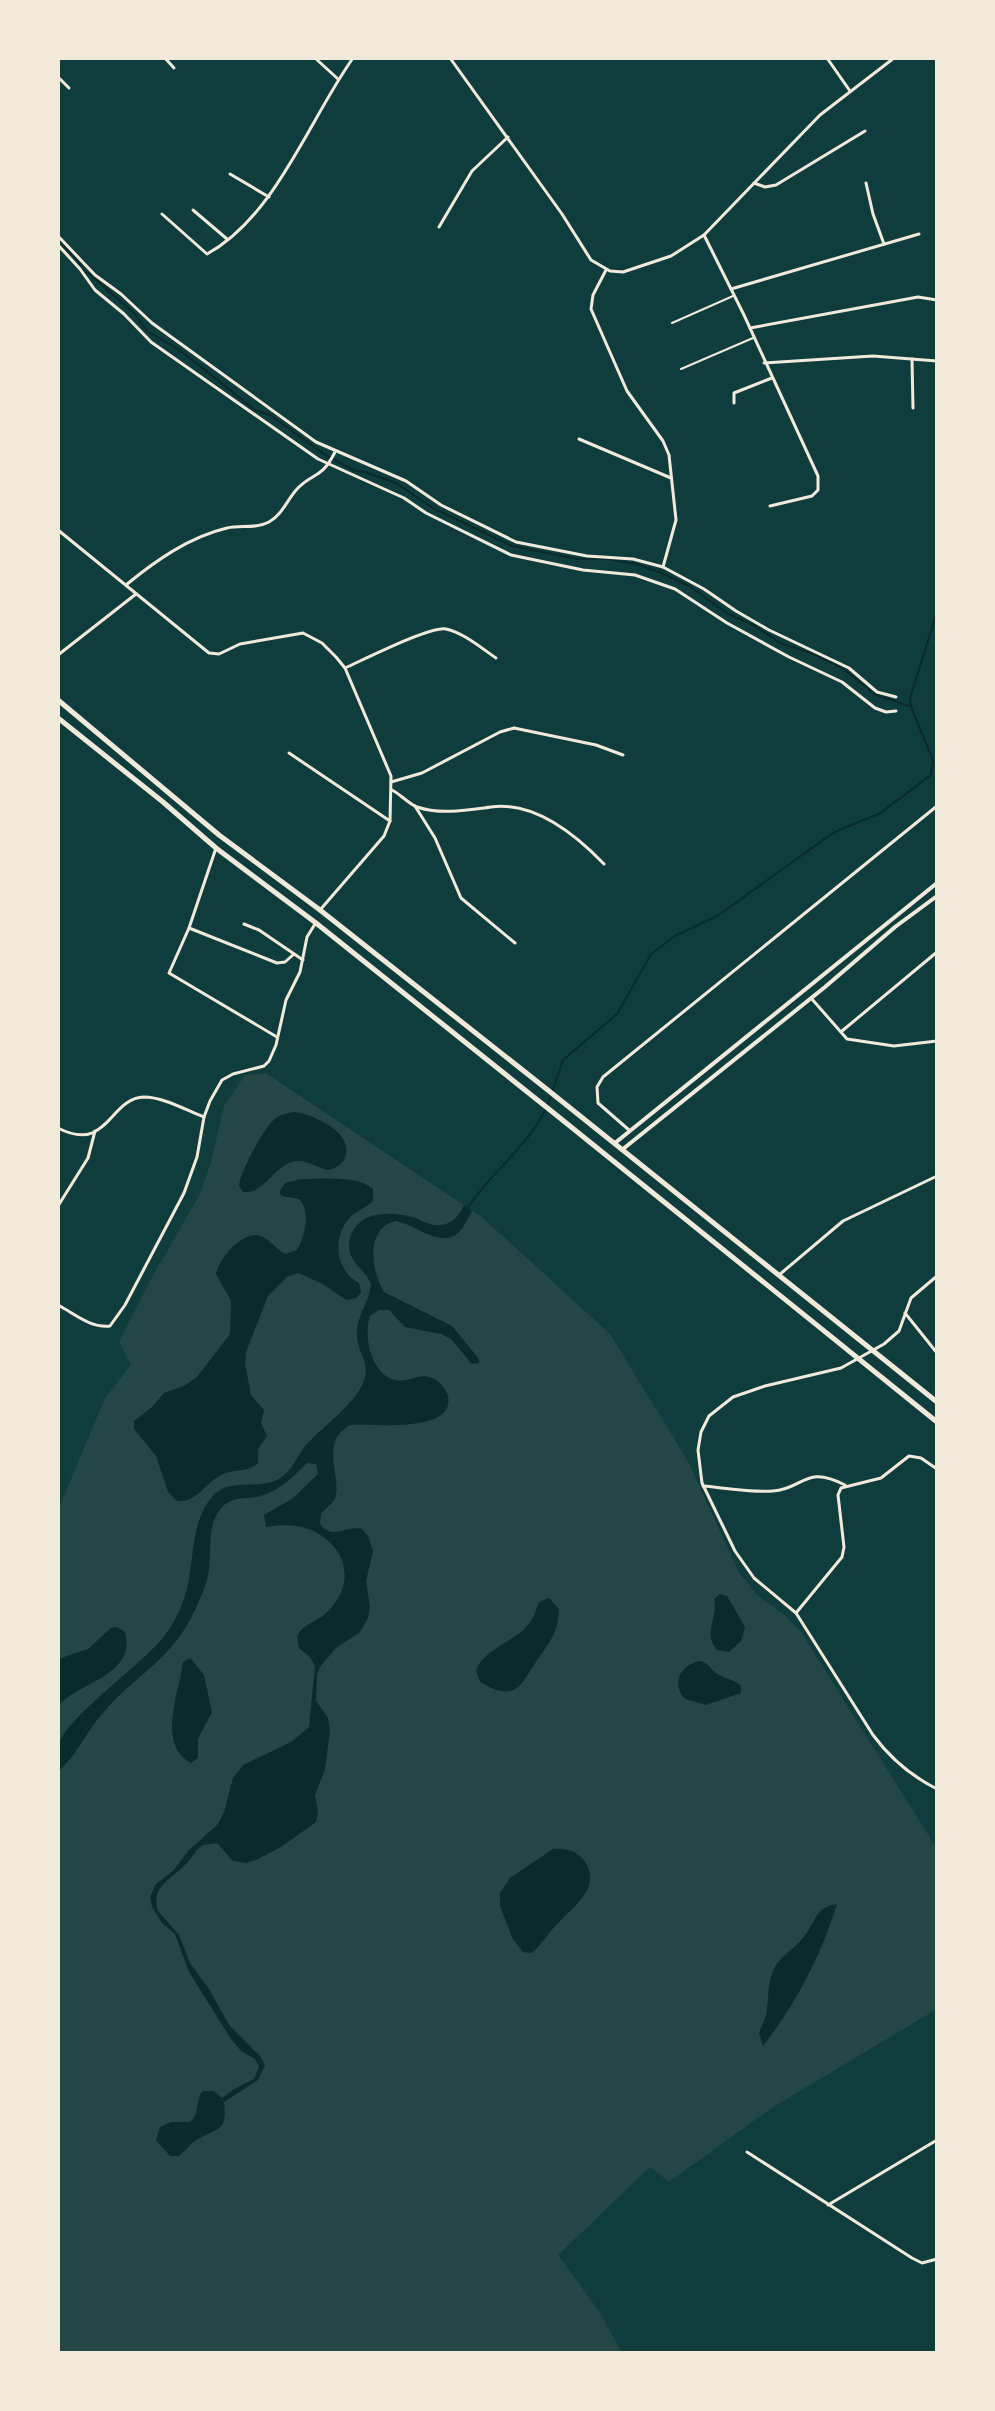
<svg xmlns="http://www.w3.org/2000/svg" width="995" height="2411" viewBox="0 0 995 2411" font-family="'Source Sans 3',sans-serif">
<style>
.green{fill:#244646}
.water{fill:#0a2a2b}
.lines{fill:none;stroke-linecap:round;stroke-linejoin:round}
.stream{stroke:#0a2a2b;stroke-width:2}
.service{stroke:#f1e9da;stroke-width:2}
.minor{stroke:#f1e9da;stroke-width:3}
.tertiary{stroke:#f1e9da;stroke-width:4}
.primary{stroke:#f1e9da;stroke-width:5}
</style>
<rect width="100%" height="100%" fill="#0f3d3e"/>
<!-- green -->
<path class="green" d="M266,1073l217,145 127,116 79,129 50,110 18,22 30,22 14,15 136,217v160l-164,98 -104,75 -19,-15 -92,88 41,56 23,42h-564v-843l47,-112 26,-33 -12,-23 32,-63 49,-85 11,-32 13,-56 21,-31z"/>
<!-- water -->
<g class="water">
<path d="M295,1112c18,3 55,18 51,42 -2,10 -9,14 -18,16 -11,-2 -20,-10 -31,-9 -23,2 -32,34 -54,31l-4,-6c1,-14 26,-61 37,-68 6,-4 12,-5 19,-6z"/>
<path d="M301,1179c19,0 58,-4 72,10v12c-8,8 -20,11 -26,20 -15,20 -10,51 12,62l2,9 -4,6 -11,2 -25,-17 -23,-10 -11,4 -19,19 -22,56 -1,12 6,31 13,15 -3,13 6,13 -9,13v14c-11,11 -24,5 -37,12 -16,8 -24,28 -44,26l-9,-9 -12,-36 -22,-27v-8l18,-14 12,-14 20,-7 13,-9 33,-43 1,-33 -15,-27c2,-15 25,-41 41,-39 12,2 18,14 28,19l12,-4c8,-14 14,-39 2,-51l-17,-3 -3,-4 6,-9z"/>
<path d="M464,1205l8,6c-4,7 -8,17 -14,22 -18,16 -44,-10 -63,-12 -30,8 -24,50 -11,71l68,34 27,33v4l-7,1 -21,-25 -10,-5 -36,-7 -16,-17h-10l-9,6c-7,20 1,58 25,64 14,3 24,-8 37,-2 7,3 14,11 16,18 8,39 -80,27 -98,29 -30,17 -10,47 -14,70 -1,8 -11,13 -15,19l-1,10c12,17 27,1 42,5l6,7 5,15 -7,30 4,26 -2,11 -8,14 -24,16 -16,19 -3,8 -1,26 12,17 2,13 -5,38 -10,26 3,17 -2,10 -35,25 -25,13 -10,3 -13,-2 -16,-18 -14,2c-8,5 -10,12 -17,19 -14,15 -36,22 -28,47l21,24 11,28 19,26 20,36 31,31 5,9 -7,15 -34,22c3,29 -4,25 -26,37 -8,4 -12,12 -19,17h-9l-14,-16 4,-13 11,-5h19c11,-9 4,-21 13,-31h11l8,7 12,-9 20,-10 5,-12 -4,-8 -14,-8 -10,-12 -42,-67 -14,-38 -13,-11 -10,-16 -2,-10 6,-13 18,-14 14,-19 30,-27 6,-12 9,-34 10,-13 48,-23 18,-15 6,-61 -5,-9 -11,-9 -2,-11c5,-13 18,-14 28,-23 25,-22 27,-54 1,-75 -17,-14 -38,-16 -60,-12l-2,-12 28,-16 26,-25 -2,-10 -9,-1c-13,13 -25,25 -43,32 -14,5 -30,0 -41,11 -17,18 -11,42 -14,64 -2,14 -8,27 -14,40 -24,52 -59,63 -93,104 -16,18 -25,41 -44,58 0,-8 -1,-17 0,-25 5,-28 88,-85 108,-113 12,-17 20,-36 23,-56 5,-27 4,-59 23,-81 16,-19 42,-8 63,-16 17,-8 20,-22 31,-36 16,-18 54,-44 59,-68 4,-15 -8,-27 -8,-41 -1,-21 13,-34 14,-52 -5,-13 -17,-18 -21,-31 -2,-8 -1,-17 4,-24 12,-18 39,-17 58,-12 10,3 19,10 30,8 11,-2 18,-10 22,-20z"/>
<path d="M720,1594l7,2 18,31 -4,14 -12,11 -12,-2c-15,-17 2,-33 -3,-51z"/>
<path d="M549,1598l10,11c0,20 -8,32 -19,47 -19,26 -21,49 -60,26l-4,-11c7,-22 38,-29 52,-46 6,-7 8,-15 11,-23z"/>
<path d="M117,1627l8,5c12,44 -47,50 -67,74v-47l30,-10 23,-21z"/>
<path d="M190,1658l14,17 8,37 -14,27v19l-7,5c-35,-19 -11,-73 -8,-101z"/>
<path d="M699,1661c10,2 10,6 17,12 8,6 18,6 25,13v7l-35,12 -21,-6c-14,-16 -5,-33 14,-38z"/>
<path d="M553,1849c11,-1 21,1 29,9 22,25 -5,46 -21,62 -11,10 -18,23 -29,33l-9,-1 -10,-13 -13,-33v-13l10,-15z"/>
<path d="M837,1904c-16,52 -40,98 -74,142l-4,-13c2,-6 5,-11 7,-18 4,-17 0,-33 10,-50 8,-11 19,-17 27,-27 13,-15 11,-31 34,-34z"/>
</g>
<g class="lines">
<!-- stream -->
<g class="stream">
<path d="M58,239l19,21 7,13 3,-1 47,41 13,18 34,20 74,59 15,5 54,39 31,17 10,1 31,11 35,24 81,39 66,13h30l32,6 24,9 25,12 38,27 28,13 25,17 34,11 28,14 34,27 33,11"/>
<path d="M553,1090l10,-30 54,-46 34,-60 24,-18 44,-21 108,-78 14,-8 38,-15 52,-39 2,-15 -22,-53 -1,-9 27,-86"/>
<path d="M467,1209c26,-41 68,-66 84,-113"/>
</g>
<!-- service -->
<g class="service">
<path d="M672,323l61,-27"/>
<path d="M681,369l72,-31"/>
</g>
<!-- minor -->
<g class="minor">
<path d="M165,58l9,10"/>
<path d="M315,58l23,21"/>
<path d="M450,58l112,156 29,46 19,11 13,1 48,-16 33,-21 116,-120 74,-57"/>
<path d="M827,58l23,33"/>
<path d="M58,77l11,11"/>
<path d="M230,174l39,23"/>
<path d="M754,183l11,4 11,-2 89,-54"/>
<path d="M866,183l7,31 11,30"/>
<path d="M193,210l34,29"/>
<path d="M162,214l45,40c68,-37 102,-134 146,-196"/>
<path d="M439,227l33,-56 36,-34"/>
<path d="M704,235l40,80 74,161v14l-6,6 -42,10"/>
<path d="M58,236l37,39 26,19 31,29 164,119 90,39 35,24 75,37 71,14 46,3 30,8 13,-47 -7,-65 -6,-14 -36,-50 -36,-82 2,-14 13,-25"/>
<path d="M58,245l22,24 15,21 29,24 27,28 167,117 86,39 22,15 85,42 72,15 52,5 40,14 52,34 62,34 53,25 33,26 11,4 10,-1"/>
<path d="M731,289l188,-55"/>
<path d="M750,328l168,-31 19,3"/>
<path d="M912,359l1,49"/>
<path d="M764,363l109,-7 64,5"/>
<path d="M734,403v-10l38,-15"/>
<path d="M579,439l92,39"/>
<path d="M58,530l151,123 10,1 21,-10 63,-11 19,10 14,14 9,11 46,108 -1,45 -6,15 -64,74"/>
<path d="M663,567l41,22 32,22 33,19 80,38 28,24 19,5"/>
<path d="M126,585c29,-24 63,-48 101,-57 14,-3 29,1 42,-6 13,-7 18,-22 28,-33 16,-17 24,-9 38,-37"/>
<path d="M58,655l78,-61"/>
<path d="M345,668c18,-8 85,-42 101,-39 18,4 35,19 50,29"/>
<path d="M289,753l101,68"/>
<path d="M391,782l31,-9 78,-41 14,-4 82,17 27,10"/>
<path d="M392,790c8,4 17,14 25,17 23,8 51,3 74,0 43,-6 85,28 113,57"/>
<path d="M415,806l20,32 26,60 54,45"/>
<path d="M216,848l-27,80 -20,45 108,64"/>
<path d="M244,924l15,6 44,30"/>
<path d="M189,928l88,35 8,-1 9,-8"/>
<path d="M811,998l36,41 47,7 43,-5"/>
<path d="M842,1031l95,-79"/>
<path d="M58,1128c50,26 51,-30 86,-31 19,0 42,13 60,20"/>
<path d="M629,1130l-31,-27 -1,-16 6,-10 334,-271"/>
<path d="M58,1206l30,-48 7,-27"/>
<path d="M779,1275l64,-54 94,-45"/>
<path d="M937,1276l-26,22 -12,33 -15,13 -43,24 -76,18 -32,11 -24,19 -8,16 -3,18 4,33 33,68 19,27 42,35 77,122c17,23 38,41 64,54"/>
<path d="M58,1305c17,9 32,23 52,21l15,-21 59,-112 13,-36 7,-40 6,-16 12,-21 11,-6 31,-8 5,-5 7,-16 10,-45 14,-28 7,-35 8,-13"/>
<path d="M905,1313l32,40"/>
<path d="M703,1486c23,2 48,7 70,5 31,-2 32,-27 72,-6"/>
<path d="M796,1613l46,-56 2,-10 -6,-52 3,-7 40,-10 28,-22 12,2 16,11"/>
<path d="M747,2152l165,106 10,5 15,-4"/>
<path d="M828,2205l109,-65"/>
</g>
<!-- tertiary -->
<g class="tertiary">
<path d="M615,1143l322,-260"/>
<path d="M623,1149l202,-162 70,-60 42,-31"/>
</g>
<!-- primary -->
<g class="primary">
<path d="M58,700l161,135 101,75 224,177 393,315"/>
<path d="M58,718l105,84 53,46 100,75 239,191 382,308"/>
</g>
</g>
<!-- border -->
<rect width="995" height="2411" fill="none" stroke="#f1e9da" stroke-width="120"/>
</svg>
